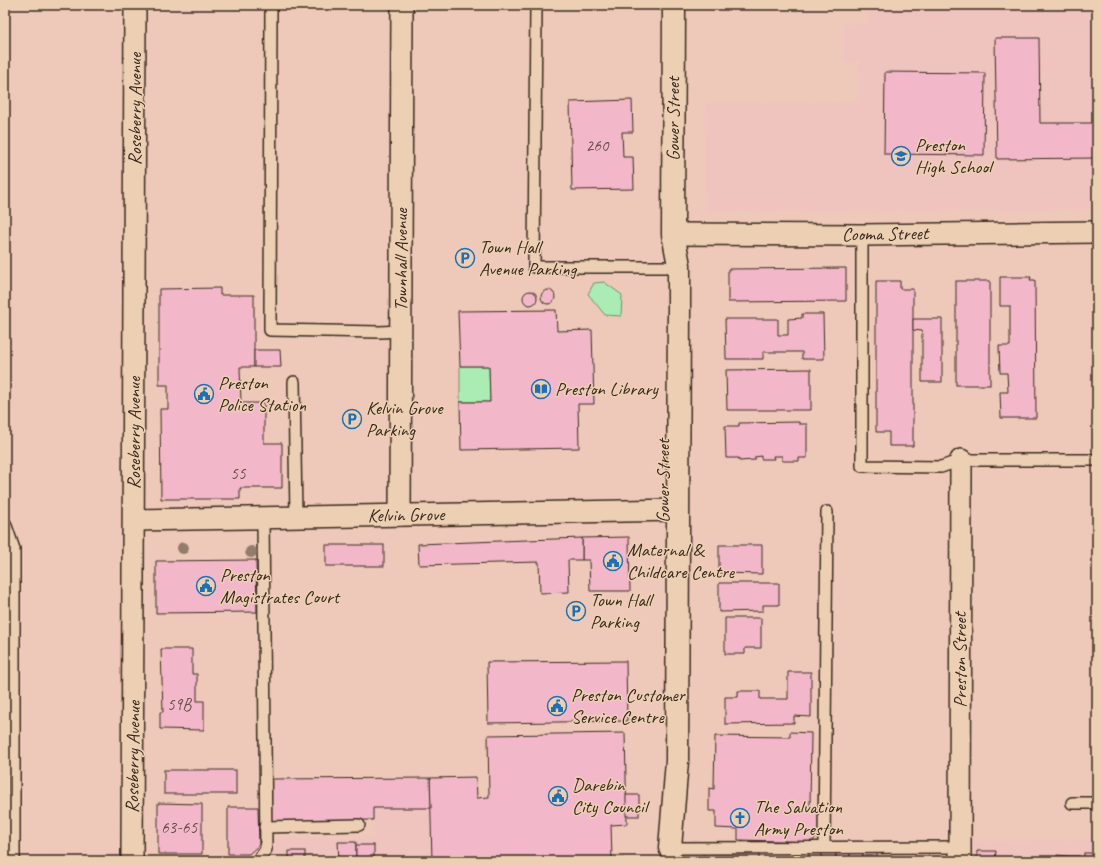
<svg xmlns="http://www.w3.org/2000/svg" width="1102" height="866" viewBox="0 0 1102 866" font-family="Caveat,sans-serif">
<style>
.built{fill:#efc4be}
.green{fill:#abecb5;stroke:#738b6a}
.building{fill:#f2b8c9;stroke:#3b2a1e}
.lines{fill:none;stroke-linecap:round;stroke-linejoin:round}
.lane-casing{stroke:#3b2a1e;stroke-width:14}
.street-casing{stroke:#3b2a1e;stroke-width:24}
.secondary-casing{stroke:#3b2a1e;stroke-width:25}
.lane{stroke:#edd0b4;stroke-width:11}
.street{stroke:#edd0b4;stroke-width:21}
.secondary{stroke:#edd0b4;stroke-width:22}
.tree{fill:#927c6c}
.labels{text-anchor:middle;dominant-baseline:central;stroke-width:3;stroke-linejoin:round;paint-order:stroke}
.number-label{font-size:17px;fill:#694e49}
.street-label{font-size:19px;fill:#3b2a1e;stroke:#edd0b4}
.poi-label{font-size:19px;fill:#3b2a1e;stroke:#edd0b4;text-anchor:start}
</style>
<rect width="100%" height="100%" fill="#eec9ba"/>
<filter id="ink" filterUnits="userSpaceOnUse"><feTurbulence type="fractalNoise" baseFrequency=".025" numOctaves="2"/><feDisplacementMap in="SourceGraphic" scale="8" xChannelSelector="R" yChannelSelector="G"/><feConvolveMatrix kernelMatrix="1 2 1 2 8 2 1 2 1" color-interpolation-filters="sRGB"/></filter>
<g filter="url(#ink)">
<!-- built -->
<g class="built">
<path d="M867,5h230v205l-392,2v-109l153,-1 1,-40h-16v-39l24,1z"/>
<path d="M373,808h58v53h-171l16,-23 98,-1z"/>
<path d="M1097,839v22h-398l1,-14z"/>
<path d="M123,852l15,9h-133v-5z"/>
</g>
<!-- green -->
<g class="green">
<path d="M604,282l18,13 -1,21 -16,-1 -17,-21 6,-11z"/>
<path d="M460,366h29l1,36h-30z"/>
</g>
<!-- building -->
<g class="building">
<path d="M995,38h44l1,85h57v35l-100,1z"/>
<path d="M885,72l100,1 -1,82 -100,-1z"/>
<path d="M632,100l1,32h-11l1,25h10l1,32 -62,1 -2,-88z"/>
<path d="M846,268v33l-118,1v-33z"/>
<path d="M1000,277h31l-1,3h5l1,138h-35l-1,-26h8l-1,-19h-7l-1,-27h11v-40h-10z"/>
<path d="M876,281h24v8h13v157h-24v-14h-13z"/>
<rect x="956" y="281" width="34" height="104"/>
<path d="M220,288v7h34v72h-14l1,36h23v40h18v45h-42v11h-79l-1,-90h8v-24h-9v-96z"/>
<circle cx="548" cy="297" r="7"/>
<circle cx="530" cy="298" r="7"/>
<path d="M556,310l1,21 35,-1 2,74h-16l1,44 -118,2 -1,-48h30l-1,-36h-29l-2,-55z"/>
<path d="M802,314h21l1,45h-22v-7h-39v7h-37l-1,-40h53v16h10v-16l14,-1z"/>
<path d="M913,319h29v63h-20v-51l-9,-1z"/>
<path d="M254,350h26l1,17h-27z"/>
<path d="M811,369v41h-84l-1,-40z"/>
<path d="M799,422v2h8v34h-8v3h-17v-5h-9l1,3h-13v-3l-6,1v3l-16,1v-3h-13l-1,-32h14v-3z"/>
<path d="M629,537l1,54h-40l-1,-31h-7v-22z"/>
<path d="M582,538v22h-14l1,32 -29,1 -1,-31 -120,3 -1,-21z"/>
<rect x="326" y="545" width="58" height="21"/>
<path d="M719,545h43v29l-43,-1z"/>
<path d="M256,560l1,52 -101,1v-52z"/>
<path d="M719,583h60v22h-16v6l-44,1z"/>
<path d="M725,618h36v30h-16v6h-20z"/>
<path d="M161,649h31v25h5v27h7v29l-44,-1v-17h3z"/>
<path d="M626,661l1,60 -139,2 -1,-61z"/>
<path d="M788,672h23v45l-17,-1v7l-69,1v-27h13v-6h22v8h28z"/>
<path d="M790,732l21,1 -1,76h9v24l-7,9 -74,-2v-11l-22,-1v-17h-7v-23l5,1 1,-53 75,1z"/>
<path d="M625,733l2,91 -16,1 1,34h12v2h-192l-2,-83 46,-1 1,21 12,-1 -1,-62z"/>
<rect x="164" y="770" width="72" height="24"/>
<path d="M430,778l1,30h-58v12l-104,1v-42z"/>
<rect x="626" y="795" width="13" height="21"/>
<path d="M158,803l44,1v50h-44z"/>
<path d="M228,807h30l1,38 -10,9h-21z"/>
<path d="M338,842h18v19h-17z"/>
<rect x="356" y="845" width="18" height="16"/>
<rect x="289" y="851" width="16" height="10"/>
<path d="M977,851h19l-1,10h-18z"/>
<rect x="809" y="853" width="13" height="8"/>
<rect x="822" y="853" width="14" height="8"/>
<rect x="836" y="853" width="14" height="8"/>
<rect x="850" y="853" width="13" height="8"/>
<rect x="863" y="853" width="14" height="8"/>
<rect x="1084" y="853" width="13" height="8"/>
<rect x="703" y="854" width="56" height="7"/>
<path d="M1057,855l11,1v5h-11z"/>
<rect x="1068" y="856" width="11" height="5"/>
<path d="M339,857v4h-17v-3z"/>
</g>
<g class="lines">
<defs>
<g id="lane">
<path d="M271,5l-1,325 110,2 21,-1"/>
<path d="M536,5l-2,262h131"/>
<path d="M862,235v231l79,1 20,-7h136"/>
<path d="M294,382l2,135"/>
<path d="M5,523l9,26v312"/>
<path d="M1072,803h25"/>
<path d="M265,827l94,-2"/>
<path d="M824,847l3,-335"/>
<path d="M670,848l290,-1"/>
<path d="M258,861l8,-12 -3,-331"/>
</g>
<g id="street">
<path d="M673,234l189,1 235,-3"/>
<path d="M400,515l2,-510"/>
<path d="M135,520l543,-10"/>
<path d="M132,861l3,-856"/>
<path d="M960,861l1,-401"/>
</g>
<path id="secondary" d="M670,848l7,-87 2,-455v-41l-6,-31 1,-229"/>
</defs>
<!-- lane casing -->
<use href="#lane" class="lane-casing"/>
<!-- street casing -->
<use href="#street" class="street-casing"/>
<!-- secondary casing -->
<use href="#secondary" class="secondary-casing"/>
<!-- lane -->
<use href="#lane" class="lane"/>
<!-- street -->
<use href="#street" class="street"/>
<!-- secondary -->
<use href="#secondary" class="secondary"/>
</g>
<!-- trees -->
<g class="tree">
<circle cx="183" cy="548" r="6"/>
<circle cx="251" cy="552" r="6"/>
</g>
</g>
<!-- icons -->
<defs>
<symbol id="school-ring" viewBox="-11 -11 22 22"><circle r="9.5" fill="#edd0b4" stroke="#1f6fb2" stroke-width="1.5"/><path d="M0-5L7-2L0 1L-7-2ZM-4 1L0 2.5L4 1V4Q0 6-4 4Z" fill="#1f6fb2"/></symbol>
<symbol id="parking-ring" viewBox="-11 -11 22 22"><circle r="9.5" fill="#edd0b4" stroke="#1f6fb2" stroke-width="1.5"/><path d="M-3.5-5.5H1a3.5 3.5 0 0 1 0 7H-1V5.5H-3.5ZM-1-3.4V-.6H.8a1.4 1.4 0 0 0 0-2.8Z" fill="#1f6fb2"/></symbol>
<symbol id="library-ring" viewBox="-11 -11 22 22"><circle r="9.5" fill="#edd0b4" stroke="#1f6fb2" stroke-width="1.5"/><path d="M-6-4Q-3-5.5-.7-3.5V5Q-3 3-6 4ZM6-4Q3-5.5 .7-3.5V5Q3 3 6 4Z" fill="#1f6fb2"/></symbol>
<symbol id="civic-ring" viewBox="-11 -11 22 22"><circle r="9.5" fill="#edd0b4" stroke="#1f6fb2" stroke-width="1.5"/><path d="M-.6-6.5H3V-4.5H.6V-3L4-1V1h2V6H-6V1h2V-1L-.6-3ZM-1.2 2.5V6h2.4V2.5Z" fill="#1f6fb2"/></symbol>
<symbol id="church-ring" viewBox="-11 -11 22 22"><circle r="9.5" fill="#edd0b4" stroke="#1f6fb2" stroke-width="1.5"/><path d="M-1.2-6h2.4v3.5h3.3v2.4h-3.3V6h-2.4V-.1h-3.3v-2.4h3.3Z" fill="#1f6fb2"/></symbol>
</defs>
<g fill-rule="evenodd">
<use href="#school-ring" x="890" y="145" width="22" height="22"/>
<use href="#parking-ring" x="454" y="247" width="22" height="22"/>
<use href="#library-ring" x="530" y="378" width="22" height="22"/>
<use href="#civic-ring" x="193" y="383" width="22" height="22"/>
<use href="#parking-ring" x="341" y="408" width="22" height="22"/>
<use href="#civic-ring" x="602" y="550" width="22" height="22"/>
<use href="#civic-ring" x="195" y="575" width="22" height="22"/>
<use href="#parking-ring" x="565" y="600" width="22" height="22"/>
<use href="#civic-ring" x="546" y="695" width="22" height="22"/>
<use href="#civic-ring" x="547" y="785" width="22" height="22"/>
<use href="#church-ring" x="729" y="807" width="22" height="22"/>
</g>
<g class="labels">
<!-- number labels -->
<g class="number-label">
<text x="597" y="145">260</text>
<text x="238" y="473">55</text>
<text x="179" y="704">59B</text>
<text x="179" y="827">63-65</text>
</g>
<!-- street labels -->
<g class="street-label">
<text transform="translate(135 109) rotate(-90)">Roseberry Avenue</text>
<text transform="translate(673 119) rotate(-90)">Gower Street</text>
<text transform="translate(885 234) rotate(-1)">Cooma Street</text>
<text transform="translate(401 260) rotate(-90)">Townhall Avenue</text>
<text transform="translate(134 433) rotate(-90)">Roseberry Avenue</text>
<text transform="translate(663 481) rotate(-90)">Gower Street</text>
<text transform="translate(406 515) rotate(-1)">Kelvin Grove</text>
<text transform="translate(960 660) rotate(-90)">Preston Street</text>
<text transform="translate(133 757) rotate(-89)">Roseberry Avenue</text>
</g>
<!-- poi labels -->
<g class="poi-label">
<text x="915" y="145">Preston<tspan x="915" dy="22">High School</tspan></text>
<text x="479" y="247">Town Hall<tspan x="479" dy="22">Avenue Parking</tspan></text>
<text x="218" y="383">Preston<tspan x="218" dy="22">Police Station</tspan></text>
<text x="555" y="389">Preston Library</text>
<text x="366" y="408">Kelvin Grove<tspan x="366" dy="22">Parking</tspan></text>
<text x="627" y="550">Maternal &amp;<tspan x="627" dy="22">Childcare Centre</tspan></text>
<text x="220" y="575">Preston<tspan x="220" dy="22">Magistrates Court</tspan></text>
<text x="590" y="600">Town Hall<tspan x="590" dy="22">Parking</tspan></text>
<text x="571" y="695">Preston Customer<tspan x="571" dy="22">Service Centre</tspan></text>
<text x="572" y="785">Darebin<tspan x="572" dy="22">City Council</tspan></text>
<text x="754" y="807">The Salvation<tspan x="754" dy="22">Army Preston</tspan></text>
</g>
</g>
<!-- margin -->
<rect width="1102" height="866" fill="none" stroke="#edd0b4" stroke-width="20"/>
<rect x="10" y="10" width="1082" height="846" fill="none" stroke="#3b2a1e" stroke-width="1.5" filter="url(#ink)"/>
</svg>
